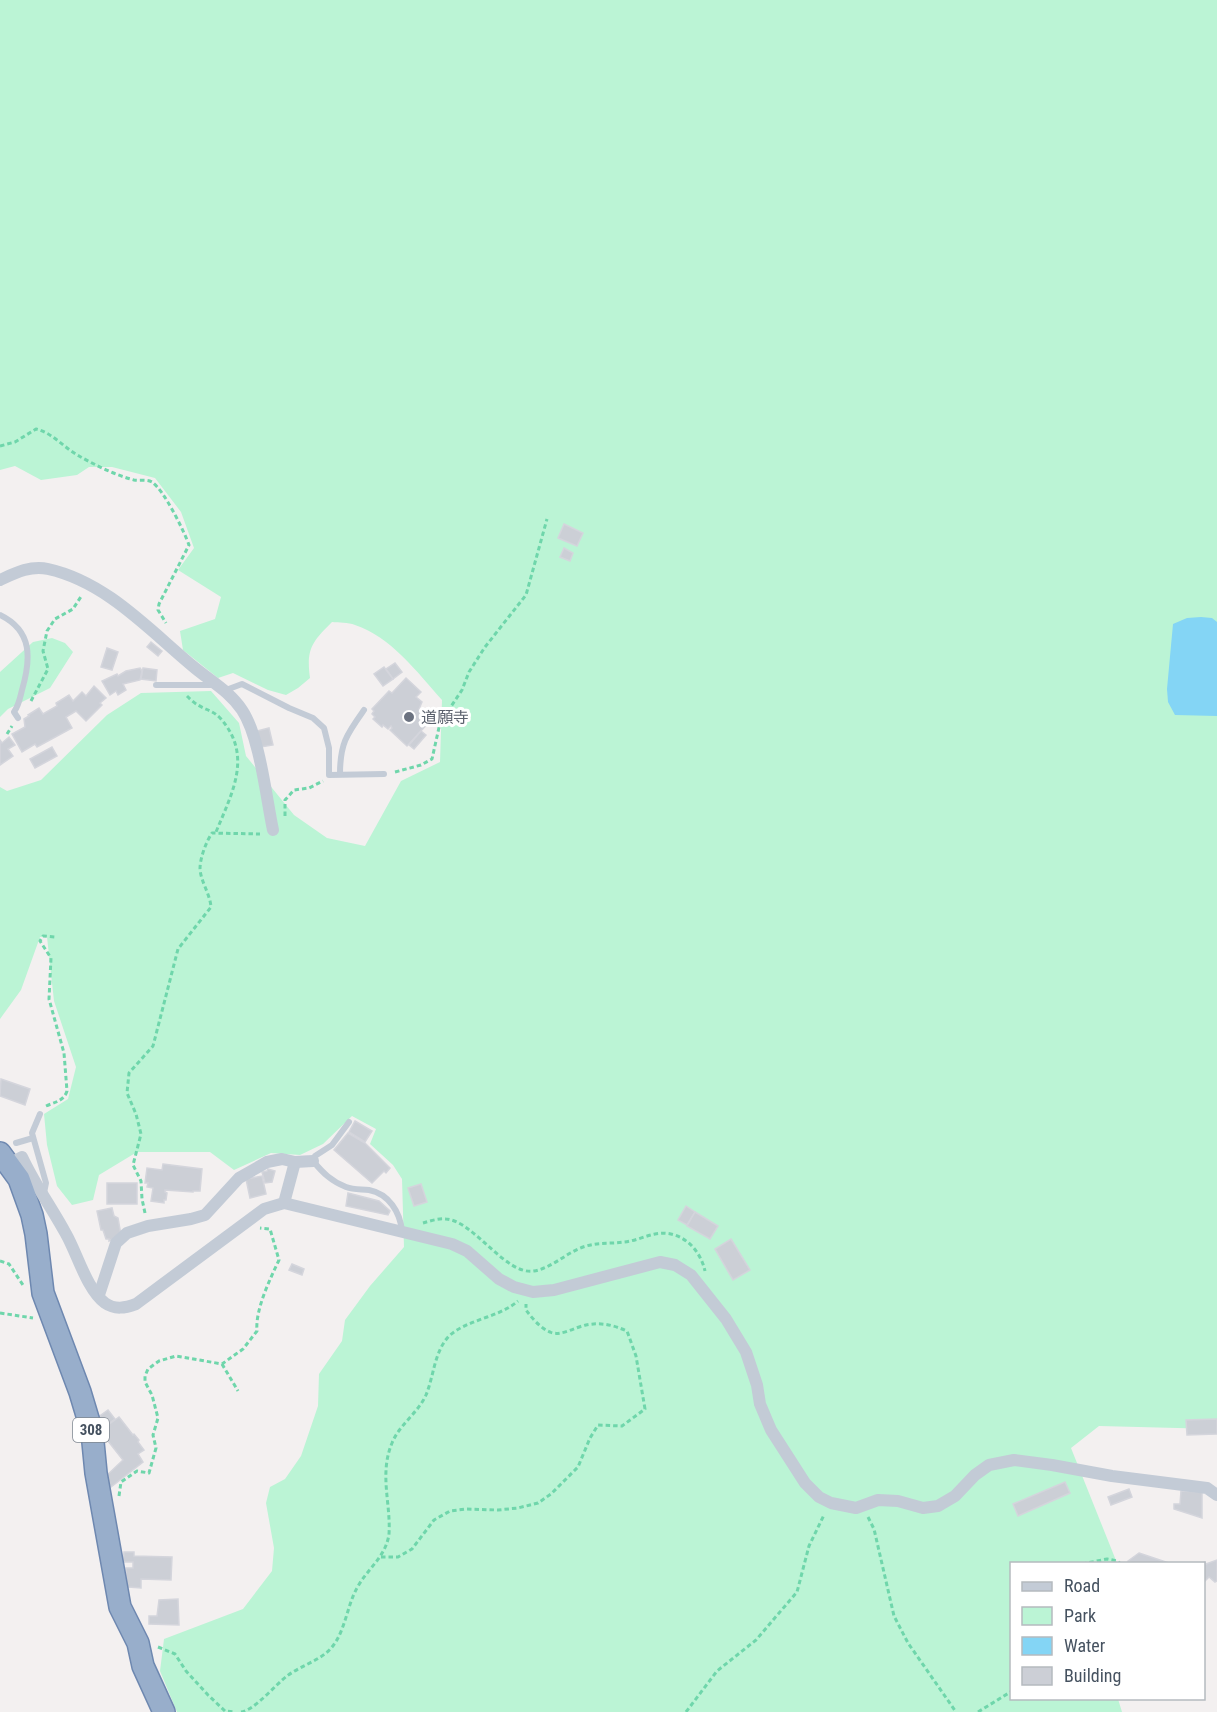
<svg xmlns="http://www.w3.org/2000/svg" width="1217" height="1712" viewBox="0 0 1217 1712" font-family="'Roboto Condensed','Noto Sans JP',sans-serif">
<style>
.green{fill:#bbf4d5}
.water{fill:#84d5f5}
.building{fill:#cccfd6;stroke:#d4d5dc;stroke-width:1.5}
.lines{fill:none;stroke-linecap:round;stroke-linejoin:round}
.trunk-casing{stroke:#6e88b0;stroke-width:24}
.path{stroke:#6fd6ab;stroke-width:3;stroke-dasharray:4.5 3;stroke-linecap:butt}
.service{stroke:#c3cbd6;stroke-width:6}
.minor{stroke:#c3cbd6;stroke-width:12}
.trunk{stroke:#98aecb;stroke-width:21}
.worship-dot{fill:#6b7280;stroke:#fff;stroke-width:2}
.labels{text-anchor:middle;dominant-baseline:central;stroke-width:6;stroke-linejoin:round;paint-order:stroke}
.shield{fill:#fff;stroke:#7e8690;stroke-width:1.5}
.shield-label{font-size:15px;font-weight:bold;fill:#465260}
.worship-label{font-size:16px;fill:#5b616d;stroke:#fff;text-anchor:start}
</style>
<rect width="100%" height="100%" fill="#f3f0f0"/>
<!-- green -->
<g class="green">
<path d="M0,0h1217v1429l-118,-3 -28,22 46,115 -105,1v134l106,1 4,13h-945l-17,-41 4,-32 79,-30 29,-38 2,-23 -8,-45 4,-16 15,-8 16,-23 17,-50 1,-32 23,-33 3,-21 25,-34 34,-39 -2,-68 -9,-14 -23,-21 6,-15 -24,-13 -29,28 -23,11 -29,-2 -37,17 -24,-18h-73l-38,23 -6,25 -21,5 -15,-19 -10,-41 -3,-31 24,-15 8,-32 -22,-66 -7,-64h-7l-19,53 -21,29v-232l7,4 34,-11 66,-65 34,-22 70,-2 28,32 7,33 48,59 33,23 38,8 36,-65 39,-19 2,-62c-25,-28 -51,-63 -87,-75 -7,-3 -16,-2 -23,-3 -20,20 -26,27 -22,56l-12,10 -12,7 -18,-5 -35,-17 -15,5 -35,-28 -3,-19 35,-12 6,-22 -43,-27 16,-22 -13,-36 -26,-34 -43,-11h-23l-12,8 -36,5 -26,-14 -15,4z"/>
<path d="M52,638l13,5 8,9 -23,36 -42,21 -8,8v-45l33,-30z"/>
</g>
<!-- water -->
<path class="water" d="M1201,617l11,1 5,4v94l-42,-1 -7,-13 -1,-13 6,-65 14,-6z"/>
<!-- building -->
<g class="building">
<path d="M564,524l19,9 -6,13 -19,-8z"/>
<path d="M564,548l9,5 -3,8 -10,-4z"/>
<path d="M151,642l11,9 -4,5 -11,-9z"/>
<path d="M107,648l11,4 -6,18 -11,-3z"/>
<path d="M395,663l7,9 -9,7 -7,-10z"/>
<path d="M384,667l9,12 -10,7 -9,-12z"/>
<path d="M140,668l2,3 -2,9 -17,4 3,6 -8,5 -2,-4 -6,4 -8,-14 15,-7 1,2 8,-5z"/>
<path d="M143,668l14,2 -1,11 -15,-2z"/>
<path d="M406,678l15,14 -5,5 6,5 -3,7 12,11 -24,26 -17,-16 2,-2 -1,-2 -3,3 -5,-4 -1,2 -9,-8 2,-2 -3,-3 2,-3 -2,-2 17,-18 3,2z"/>
<path d="M94,686l12,12 -6,5 2,2 -16,16 -10,-10 -10,6 6,11 -35,19 -2,-3 -13,8 -10,-18 13,-7 -1,-8 5,-3 -1,-1 11,-7 4,6 14,-8 -1,-3 13,-8 4,6 9,-9 4,4z"/>
<path d="M269,728l4,17 -12,2 -4,-16z"/>
<path d="M421,731l5,4 -12,14 -5,-4z"/>
<path d="M9,737l6,8 -7,4 5,7 -13,9v-25l2,3z"/>
<path d="M52,747l5,9 -22,12 -5,-9z"/>
<path d="M1,1079l29,10 -5,16 -25,-9z"/>
<path d="M355,1121l17,10 -7,11 -16,-10z"/>
<path d="M348,1133l17,10 25,25 -4,5 -2,-2 -12,12 -38,-33z"/>
<path d="M163,1164l39,5 -2,22h-7v1l-28,-2v2l2,1 -1,7h-2v3l-13,-2 2,-13 -6,-1 1,-4h-3l2,-15 15,2z"/>
<path d="M268,1169l7,2 -3,11 -7,1 -3,-11 5,-1z"/>
<path d="M262,1176l4,18 -16,4 -4,-19z"/>
<rect x="107" y="1183" width="30" height="21"/>
<path d="M421,1184l6,18 -13,4 -6,-18z"/>
<path d="M348,1193l31,8 11,10 -2,4 -42,-9z"/>
<path d="M686,1206l9,6 -8,13 -9,-5z"/>
<path d="M112,1208l2,8 4,2 3,17 -12,6v-2h-3l-3,-9h-2l-4,-19z"/>
<path d="M695,1212l23,14 -8,13 -23,-13z"/>
<path d="M731,1239l19,31 -17,10 -18,-31z"/>
<path d="M292,1264l12,5 -2,6 -13,-5z"/>
<path d="M108,1410l7,9 -11,8 -7,-9z"/>
<path d="M119,1417l14,18 1,-1 5,6 -1,2 6,8 -6,4 5,8 -32,25 -7,-9 19,-18 -23,-29z"/>
<path d="M1217,1419v15l-30,1 -1,-15z"/>
<path d="M1065,1482l5,11 -52,23 -5,-12z"/>
<path d="M1129,1489l3,8 -21,8 -3,-8z"/>
<path d="M1181,1491l21,1v26l-28,-9v-5h6z"/>
<path d="M124,1552h10v4l38,1 -1,23 -30,-1v9l-13,-1 -2,-4v-15h7v-6h-10z"/>
<path d="M1139,1553l30,10v1h-34l-7,-3z"/>
<path d="M1217,1560v21l-2,1 -6,-5 -5,5v-18h-3l4,-2 1,2z"/>
<path d="M178,1599l1,26 -30,-1v-8h8l2,-16z"/>
</g>
<g class="lines">
<defs>
<path id="trunk" d="M0,1153l19,26 13,36 4,19 7,59 37,99 12,40 4,41 24,134 18,36 5,23 21,46"/>
</defs>
<!-- trunk casing -->
<use href="#trunk" class="trunk-casing"/>
<!-- path -->
<g class="path">
<path d="M0,446l15,-4 21,-13c17,4 28,19 43,27 16,9 36,19 55,24 5,1 12,-1 18,2 12,8 32,49 37,63l-30,59 -1,6 8,13"/>
<path d="M187,696c3,3 7,7 11,9 8,5 16,6 23,14 32,37 11,74 -5,113"/>
<path d="M31,701l17,-32 -5,-18 4,-20 8,-12 18,-10 9,-14"/>
<path d="M7,734l5,-8"/>
<path d="M395,772l26,-7 11,-6 8,-36 22,-33 7,-18 16,-25 41,-52 21,-76"/>
<path d="M285,816v-16l9,-10 15,-2 14,-7"/>
<path d="M46,1106c9,-4 18,-5 21,-15l-3,-38 -15,-54 2,-41 -11,-17 3,-5 12,1"/>
<path d="M145,1213l-3,-14 -1,-18 -8,-16 8,-31 -5,-20 -9,-21 2,-20 24,-27 25,-97 33,-42c-1,-13 -10,-25 -11,-38 0,-11 6,-27 12,-36l48,1"/>
<path d="M423,1223c7,-2 16,-5 23,-4 28,2 60,57 88,52 18,-3 32,-18 49,-24 14,-5 27,-3 41,-5 11,-1 21,-6 31,-8 25,-5 45,14 50,37"/>
<path d="M0,1261l9,3 14,21"/>
<path d="M0,1313l33,5"/>
<path d="M222,1364l16,27"/>
<path d="M119,1496l2,-14 16,-11 12,2 7,-25 -3,-13 5,-17 -6,-23 -7,-13v-6l3,-7 11,-8 17,-5 46,8 21,-15 14,-18c-2,-21 13,-52 22,-71l-9,-31 -10,-1"/>
<path d="M868,1517l6,12 20,87 14,27 48,69"/>
<path d="M381,1557h17l14,-8 22,-29 16,-9 16,-2 32,1 20,-2 20,-5 13,-9 27,-27 12,-29 8,-13 24,1 23,-17 -9,-53 -9,-25c-14,-6 -26,-9 -41,-6 -11,2 -26,12 -36,7 -10,-4 -18,-14 -24,-22v-6"/>
<path d="M1082,1564l25,-5 11,2 2,3"/>
<path d="M158,1647l17,7 11,17 22,24 17,16 9,1"/>
<path d="M241,1712c14,-2 34,-27 46,-36 12,-9 28,-14 39,-23 19,-15 20,-46 31,-65 10,-19 29,-31 32,-54 2,-30 -10,-60 3,-91 7,-18 26,-30 34,-48 8,-19 8,-43 23,-59 19,-17 49,-18 69,-35"/>
<path d="M686,1712l31,-41 39,-31 41,-48 12,-46 15,-31"/>
<path d="M978,1712l34,-21"/>
</g>
<!-- service -->
<g class="service">
<path d="M0,615c33,16 31,44 22,75 -2,8 -3,15 -8,22l4,6"/>
<path d="M156,685h57"/>
<path d="M226,690l16,-6 47,24 24,10 11,10 5,20v27l55,-1"/>
<path d="M340,774c0,-31 7,-40 24,-64"/>
<path d="M40,1114l-8,19 14,50 -2,10"/>
<path d="M349,1122l-17,23 -17,11 -2,5c10,12 18,20 33,26 8,3 15,2 23,3 20,4 31,22 33,41"/>
<path d="M16,1143l17,-5"/>
</g>
<!-- minor -->
<g class="minor">
<path d="M0,580c15,-7 31,-15 48,-11 59,13 102,62 147,99 17,14 35,24 47,42 18,27 24,87 31,120"/>
<path d="M9,1164l13,-7c13,28 30,51 44,77 11,19 21,56 39,69 10,7 20,5 31,1l128,-95 20,-6 168,41 15,7 32,28 15,8 19,5 21,-2 106,-28 15,3 16,10 35,44 20,33 11,33 3,19 11,26 34,53 14,14 12,6 25,5 22,-8 20,1 25,7 15,-2 17,-10 20,-21 14,-10 25,-5 38,5 60,11 95,12 10,7"/>
<path d="M284,1203l11,-41"/>
<path d="M99,1295l17,-52 11,-10 21,-7 43,-7 14,-4 34,-37 28,-16 15,-3 13,3 18,-1"/>
</g>
<!-- trunk -->
<use href="#trunk" class="trunk"/>
</g>
<!-- markers -->
<circle class="worship-dot" cx="409" cy="717" r="6"/>
<g class="labels">
<!-- shield labels -->
<rect class="shield" x="73" y="1418" width="36" height="24" rx="4.5"/>
<g class="shield-label">
<text x="91" y="1430">308</text>
</g>
<!-- worship labels -->
<g class="worship-label">
<text x="421" y="717">道願寺</text>
</g>
</g>
<!-- legend -->
<rect x="1010" y="1562" width="195" height="138" fill="#ffffff" stroke="#b5babf" stroke-width="1.5"/>
<rect x="1022" y="1582" width="30" height="9" fill="#c3cbd6" stroke="#b5babf" stroke-width="1.5"/>
<text x="1064" y="1592" font-size="18" fill="#465260">Road</text>
<rect x="1022" y="1607" width="30" height="18" fill="#bbf4d5" stroke="#b5babf" stroke-width="1.5"/>
<text x="1064" y="1622" font-size="18" fill="#465260">Park</text>
<rect x="1022" y="1637" width="30" height="18" fill="#84d5f5" stroke="#b5babf" stroke-width="1.5"/>
<text x="1064" y="1652" font-size="18" fill="#465260">Water</text>
<rect x="1022" y="1667" width="30" height="18" fill="#cccfd6" stroke="#b5babf" stroke-width="1.5"/>
<text x="1064" y="1682" font-size="18" fill="#465260">Building</text>
</svg>
